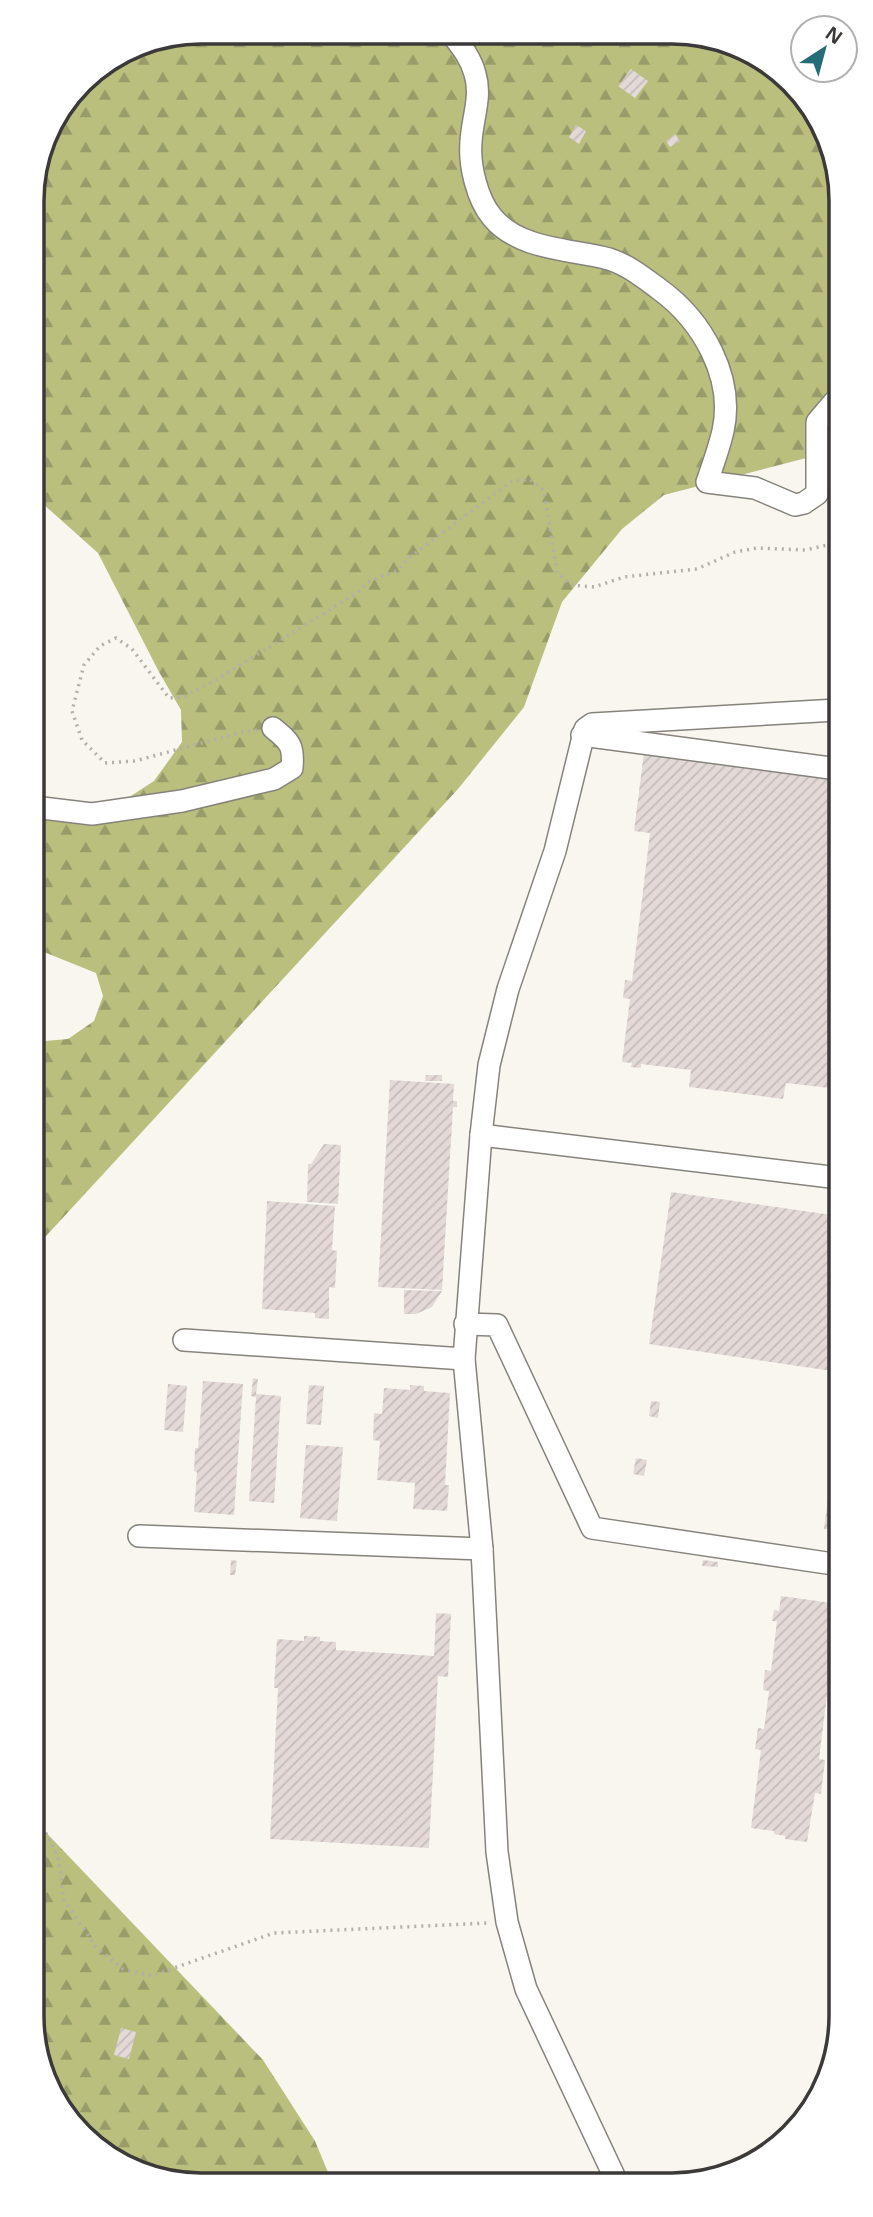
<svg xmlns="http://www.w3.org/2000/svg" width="873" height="2217" viewBox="0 0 873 2217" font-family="'Open Sans',sans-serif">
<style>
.forest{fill:url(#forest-firs)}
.building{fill:url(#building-hatch)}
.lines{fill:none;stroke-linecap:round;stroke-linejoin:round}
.minor-casing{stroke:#86837c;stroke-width:24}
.path{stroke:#b2afaa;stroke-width:3.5;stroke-dasharray:2 5;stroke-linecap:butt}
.minor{stroke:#fff;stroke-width:21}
.rim{fill:none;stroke:#3c3a38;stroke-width:3.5}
</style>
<defs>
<pattern id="forest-firs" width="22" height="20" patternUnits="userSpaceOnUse" patternTransform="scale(1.75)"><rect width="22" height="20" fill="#babf7e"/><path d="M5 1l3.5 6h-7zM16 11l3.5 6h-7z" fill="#989c68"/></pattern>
<pattern id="building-hatch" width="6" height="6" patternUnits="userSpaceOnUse" patternTransform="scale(1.75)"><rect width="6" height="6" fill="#e3dad8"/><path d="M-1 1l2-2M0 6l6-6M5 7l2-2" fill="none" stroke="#c4bcba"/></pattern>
</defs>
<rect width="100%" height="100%" fill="#f9f6ef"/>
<!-- forest -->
<g class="forest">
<path d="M201,32l504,3 87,46 44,76 1,293 -173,45 -42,34 -60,73 -38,105 -66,82 -423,459 -1,-206 34,-3 26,-18 9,-25 -7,-23 -62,-25v-127l80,-14 40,-26 28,-39 -1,-32 -22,-38 -61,-119 -65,-58 -1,-306 17,-63 40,-52 47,-30z"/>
<path d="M37,1823l226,237 52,81 17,41h-164l-87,-46 -44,-76z"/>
</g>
<!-- building -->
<g class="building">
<path d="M631,69l17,12 -13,17 -17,-12z"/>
<path d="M576,125l10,6 -7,13 -10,-7z"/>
<path d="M675,134l5,7 -10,6 -4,-6z"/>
<path d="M645,744l193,25v320l-52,-6 -3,16 -94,-12 2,-17 -50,-6v4l-10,-1 1,-4 -10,-1 8,-63 -7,-1 2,-18 7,1 18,-148 -16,-2z"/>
<path d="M426,1075h16v6h-17z"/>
<path d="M390,1080l64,4 -1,17h4v6h-4l-11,183 -64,-3z"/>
<path d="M324,1144l17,1 -3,59 -31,-2 1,-38h3z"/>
<path d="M671,1192l168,24v156l-190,-28z"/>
<path d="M267,1201l68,5 -3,44 5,1 -2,37 -6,-1v32l-14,-1v-5l-53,-4z"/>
<path d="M404,1290l38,1 -10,16 -16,7h-12z"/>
<path d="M253,1378l5,1 -2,15 25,2 -7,107 -25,-2 7,-104 -5,-1z"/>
<path d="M203,1381l40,3 -9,131 -40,-3 3,-40 -3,-1 1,-23h3z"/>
<path d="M168,1384l19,2 -4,46 -19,-2z"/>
<path d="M309,1385l15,1 -3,39 -15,-1z"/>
<path d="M410,1385l14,1v5l26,2 -5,92h4l-2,26 -34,-2 2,-26 -38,-3 3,-39 -7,-1 1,-27 8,1 2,-26 26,2z"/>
<path d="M651,1401l9,1 -2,16 -9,-2z"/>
<path d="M838,1420h1l1,111 -16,-2z"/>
<path d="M306,1445l37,2 -6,74 -37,-3z"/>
<path d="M636,1458l11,2 -3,16 -11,-2z"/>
<path d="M231,1560l6,1 -2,14h-5z"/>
<path d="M703,1560l15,2v5l-16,-1z"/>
<path d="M781,1596l58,8 -6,44h6l-1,9h-6l6,2 -3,29 -7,-1 -9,72 6,1 -4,34 -6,-1 -8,49 -22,-3v-3l-11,-2v-3l-23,-3 10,-78 -6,-1 3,-21 6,1 5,-38 -6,-1 2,-20 6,1 6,-50h-5l2,-11 5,1z"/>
<path d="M436,1613l15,1 -3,63 -10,-1 -9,172 -159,-9 8,-151h-4l3,-49 27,2v-5l16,1v4l16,1v8l98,6z"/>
<path d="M839,1817h2v46l-8,-1z"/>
<path d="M831,1886l9,1 -2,13 -9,-2z"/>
<path d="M121,2028l15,4 -7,27 -15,-4z"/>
</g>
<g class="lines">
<defs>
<g id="minor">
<path d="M451,33c10,13 20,25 24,41 7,23 -3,45 -4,68 -2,23 6,57 21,75 27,33 79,32 117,42 19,6 34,18 50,30 43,31 76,88 64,142 -4,17 -10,34 -16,51l48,6 40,17 9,-2 13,-9v-72l17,-20h3"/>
<path d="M582,735l256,34"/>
<path d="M34,807l58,7 90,-13 92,-22 18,-11c2,-23 -2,-26 -19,-40"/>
<path d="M481,1135l358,43"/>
<path d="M465,1324l32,1 95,203 248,37"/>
<path d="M184,1340l280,19"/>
<path d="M139,1536l343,13"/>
<path d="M616,2180l-90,-191 -19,-67 -10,-70 -15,-303 -18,-190 17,-224 8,-70 19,-76 47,-138 30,-122 7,-5 245,-14"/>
</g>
</defs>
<!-- minor casing -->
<use href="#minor" class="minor-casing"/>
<!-- path -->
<g class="path">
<path d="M257,730l-15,2 -107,29 -30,2 -23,-23 -10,-29 12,-46 16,-19 16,-8 16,11 37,49 14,-1 33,-17 144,-89 8,-9 30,-12 12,-13 102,-76 18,-2 14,12 13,81 13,13 24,2 30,-10 73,-8 38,-17 22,-4 48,2 27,-6 5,-4"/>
<path d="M36,1814l22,43 6,43 33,48 26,21 28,7 123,-43 214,-10"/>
</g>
<!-- minor -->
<use href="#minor" class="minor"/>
</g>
<!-- crop -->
<path d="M0 0H873V2217H0ZM201 44H672A157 157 0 0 1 829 201V2016A157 157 0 0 1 672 2173H201A157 157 0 0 1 44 2016V201A157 157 0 0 1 201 44Z" fill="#fff" fill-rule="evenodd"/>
<path class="rim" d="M201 44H672A157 157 0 0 1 829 201V2016A157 157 0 0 1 672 2173H201A157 157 0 0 1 44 2016V201A157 157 0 0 1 201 44Z"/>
<!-- north arrow -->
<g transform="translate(824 49) rotate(36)"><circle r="33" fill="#ffffff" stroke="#b1b0af" stroke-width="2"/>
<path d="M0-5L12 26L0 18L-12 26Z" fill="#236c78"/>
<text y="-10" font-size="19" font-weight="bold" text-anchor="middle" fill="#3c3a38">N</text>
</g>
</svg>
